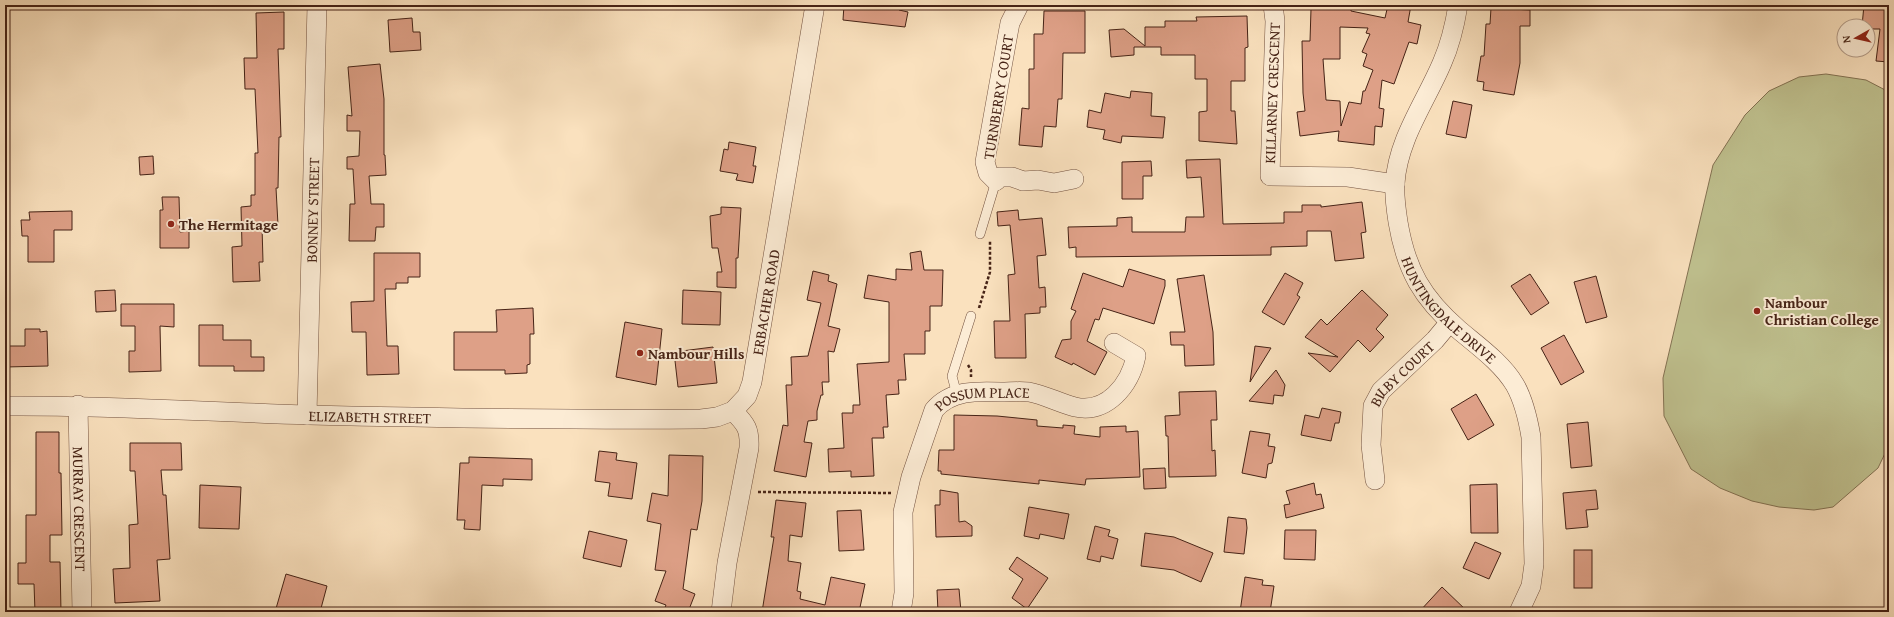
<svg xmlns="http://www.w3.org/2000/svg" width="1894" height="617" viewBox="0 0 1894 617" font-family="'Gentium Book Plus',serif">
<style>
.green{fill:#c0c290;stroke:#837253}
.building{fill:#dea087;stroke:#462316;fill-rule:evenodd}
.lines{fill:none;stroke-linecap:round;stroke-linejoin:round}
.service-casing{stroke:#735240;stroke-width:10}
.minor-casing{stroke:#735240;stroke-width:20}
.path{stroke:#462316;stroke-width:2.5;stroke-dasharray:3 2;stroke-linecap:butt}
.service{stroke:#fcecd5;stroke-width:9}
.minor{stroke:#fcecd5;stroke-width:19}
.rail{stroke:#462316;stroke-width:3;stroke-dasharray:7 7;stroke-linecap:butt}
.poi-dot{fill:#8f2418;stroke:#fcecd5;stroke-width:1.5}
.labels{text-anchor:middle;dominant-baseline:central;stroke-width:4;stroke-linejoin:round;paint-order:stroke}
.street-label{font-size:15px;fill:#462316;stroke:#fcecd5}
.poi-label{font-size:15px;font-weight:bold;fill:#462316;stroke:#fcecd5;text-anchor:start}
</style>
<rect width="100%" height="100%" fill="#fae1be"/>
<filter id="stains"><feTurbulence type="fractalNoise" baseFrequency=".005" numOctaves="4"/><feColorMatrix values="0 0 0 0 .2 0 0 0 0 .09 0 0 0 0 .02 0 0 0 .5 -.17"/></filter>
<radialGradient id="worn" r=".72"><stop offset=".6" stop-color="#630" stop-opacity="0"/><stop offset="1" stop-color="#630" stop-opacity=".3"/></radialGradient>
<!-- green -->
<path class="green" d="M1826,74l40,6 23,12v353l-11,23 -45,39 -19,3 -35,-3 -27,-6 -32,-13 -29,-19 -27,-53 -1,-38 50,-213 32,-50 24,-24 30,-14z"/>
<!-- building -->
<g class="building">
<path d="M844,5h55v5l9,2 -3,15 -62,-7z"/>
<path d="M1326,5h25v6l34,7 3,-13h23l-3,17 13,3 -4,19 -8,-2 -15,42 -12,-4 -3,28 5,1 -2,18 -7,-1 -1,19 -36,-4 1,-10 -39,5 -3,-24 8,-1 -2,-18 -1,-52h8l1,-32h12zM1340,27l28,1 -2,5 4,1 -8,18 5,2 -4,12 10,4 -8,21h-2l-2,13 -12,-2 -8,24 -1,-25 -14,-1 -3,-41h17z"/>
<path d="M1864,5h25v57l-13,-1 4,-32h-12v-3h-6z"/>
<path d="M1491,8l39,2v16h-10v37l-6,32 -31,-5 1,-8 -7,-1 4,-25h3l2,-32h4z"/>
<path d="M1044,11h41v42h-22l-1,46h-4l-2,28 -12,-1 -2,21 -23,-2 3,-37 7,1v-40h5v-35h9z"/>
<path d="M284,12v37h-6l3,88h-2l-1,51h-2l2,37 -16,1 1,36h-4l1,19 -27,1 -1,-35 10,-1 -1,-39 10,-1v-11h4v-42h3l-3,-64h-10l-1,-31h13l-1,-45z"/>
<path d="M1247,16l1,31 -3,1v33h-14v30h4l2,33 -38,-3v-29l8,-1v-32h-12v-24h-34v-8h-27v8l-23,2 -2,-27 15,-1 21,17v-19h20v-6h32l-1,-4z"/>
<path d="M412,18l1,14h7l1,18 -31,2 -2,-32z"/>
<path d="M380,64l4,35v56h1l1,20 -17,1 2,28h13v23h-8l-1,14h-26l1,-37h5l-2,-35h-6v-12l12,-1 1,-25h-13v-16l5,1 -4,-49z"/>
<path d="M1131,91l21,2 -1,23 14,1 -2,21 -41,-2 -1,7 -18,-4 2,-9 -18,-3 2,-17 12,3 4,-20 25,5z"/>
<path d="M1453,101l19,4 -6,33 -20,-4z"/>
<path d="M729,142l27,5 -3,19h3l-3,17 -17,-3 2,-6 -18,-3 4,-22 4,1z"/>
<path d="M153,156l1,18 -14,1 -1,-18z"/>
<path d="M1220,159l3,65 61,-1v-11h18v-7h19v2l41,-5 4,30 -5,1 3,25 -29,3 -4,-30h-24v15l-36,1v8l-195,2v-10l-7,1 -1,-21 49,-1v-8l15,-1v15h53l1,-15h18l-3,-40 -14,1 -1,-18z"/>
<path d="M1151,161l1,15h-9v23h-21v-37z"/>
<path d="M162,197h17l1,35 9,-1v17h-29v-38h3z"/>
<path d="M721,207l20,1 -3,50h-2v30l-19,-1v-15h5l-4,-24h-6l-2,-32 11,-2z"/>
<path d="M1018,210l1,10 23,-2 4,37 -9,1 2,32 6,-1 1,20h-6v6l-15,1 1,44h-31l-1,-37h16l-2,-46 7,-1 -5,-49 -12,1 -1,-14z"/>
<path d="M72,211v19h-18v32h-26v-26h-6l-1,-16h9l-1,-8z"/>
<path d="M921,251l3,19h19l-1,36h-12v25h-5v23h-21l2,26h-8l1,14 -13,1 2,32h-5l1,11h-12l2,38 -23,1v-6l-22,1 -1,-23 16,-1 -2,-35h11v-8h7l-3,-41 32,-2v-60l-25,-4 4,-23 28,5v-11l16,1 -2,-17z"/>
<path d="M374,253h46v24h-12v6h-12v6h-11l2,57h11l1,28 -32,1 -1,-43h-14l-1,-30 23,-1z"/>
<path d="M1129,269l36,11v6l-11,38 -51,-16 -4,12 -4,-1 -8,22 20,11 -12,23 -22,-12 -1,2 -17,-8 7,-17 9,-1v-18l5,-10 -5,-2 12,-36 40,14z"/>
<path d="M813,271l16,4 -1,6 9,3 -9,42 12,3 -6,23 -6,-1 1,31h-7l1,13h-2l-4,16v9l-9,1 -4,21 8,1 -6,34 -32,-6 9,-46 5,1 -2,-41h6l-1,-28 17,-1 13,-53 -14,-3z"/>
<path d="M1285,273l18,10 -6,12 3,2 -16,28 -22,-13z"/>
<path d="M1530,274l19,29 -18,12 -20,-29z"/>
<path d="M1204,275l9,57 1,33 -29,1 -1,-21h-13l-1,-13h15l-8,-53z"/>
<path d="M1596,276l11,41 -21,6 -12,-41z"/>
<path d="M115,290l1,21 -20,1 -1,-21z"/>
<path d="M683,290l38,2 -1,33 -38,-1z"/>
<path d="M1362,290l26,25 -12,14 8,8 -14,15 -12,-12 -28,32 -22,-19 30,4 -33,-20 16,-18 6,6z"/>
<path d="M121,304h53v23l-14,-1 1,45 -32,1v-21h6v-25h-14z"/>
<path d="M533,308l1,26h-4v30l-3,1v8l-22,1v-4h-51v-38h43l-1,-22z"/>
<path d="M625,322l37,7 -6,56 -40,-8z"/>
<path d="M199,325h24v15h28v17h13v14h-30v-5h-35z"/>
<path d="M25,329h15v3l7,-1 1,35 -43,1v-21h20z"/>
<path d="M1564,335l20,37 -23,13 -20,-37z"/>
<path d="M1255,346l16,2 -21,34z"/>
<path d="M713,347l4,36 -39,4 -4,-35z"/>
<path d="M1276,370l9,15 -2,11 -9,-1 -1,9 -24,-3z"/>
<path d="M1216,391l1,29h-6l1,31 3,-1 1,26 -47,1 -1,-41h-2l-1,-20 15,-1 -1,-23z"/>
<path d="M1476,394l18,31 -26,15 -17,-31z"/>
<path d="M1322,408l19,4 -2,11h-4l-4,18 -30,-6 4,-20 14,3z"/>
<path d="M954,415l43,1 40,4v6l26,2v-3l12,1 -1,8 26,3v-10l26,-1v6l12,-1 2,46 -54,2 -1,6 -46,-5v4l-98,-10v-3h-3l1,-21h15z"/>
<path d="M1588,422l4,44 -21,2 -4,-44z"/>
<path d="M1250,431l20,3 -2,12 7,1 -3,16 -4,1 -2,14 -24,-5z"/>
<path d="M36,432h23v41h2l1,62h-12v27h10l1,50h-26l-1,-28h-16v-21h8v-48h10z"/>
<path d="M130,443h51l1,27h-21l2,25h3l4,64 -13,1 3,41 -45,2 -2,-34 17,-1 -1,-43 9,-1 -3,-53h-5z"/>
<path d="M599,451l18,2 -1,7 21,3 -5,36 -24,-3 2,-13 -15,-2z"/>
<path d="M669,455l34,1 -1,45 -5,29 -6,-1 -8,60 12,5 -7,18h-25l3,-7 -11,-4 11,-30 -11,-1 6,-46 -14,-3 5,-28 16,3z"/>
<path d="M469,457l63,2v21l-29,-1v7l-21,-1 -2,45 -16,-1 1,-9h-8l3,-57h9z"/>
<path d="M1165,468l1,20 -22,1 -1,-20z"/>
<path d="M1314,483l2,12 5,-1 3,14 -38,10 -2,-13 6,-1 -4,-13z"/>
<path d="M1497,484l1,49h-27l-1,-48z"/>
<path d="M200,485l41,2 -2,42 -40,-1z"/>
<path d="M940,490l18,3 1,29 6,-1 7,5v10l-36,1 -1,-32h5z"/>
<path d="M1596,490l2,19 -12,1 2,17 -22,2 -3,-36z"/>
<path d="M776,500l30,3 -4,34 -12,-2 -2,26 13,2 -4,28 4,1 -1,7 25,6 6,-28 34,7 -6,28h-97l12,-75h-3z"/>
<path d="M1029,507l40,7 -5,25 -24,-5 -1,5 -15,-3z"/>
<path d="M861,510l3,40 -25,1 -2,-40z"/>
<path d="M1228,517l18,2 1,9 -3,26 -20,-2z"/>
<path d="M1095,526l15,4 -2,6 10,3 -5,20 -12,-3 -1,6 -13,-3z"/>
<path d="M1285,530h31l-1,30 -31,-1z"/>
<path d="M589,531l38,9 -6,27 -38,-9z"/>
<path d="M1145,533l29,4 39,16 -12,29 -27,-12 -33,-4z"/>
<path d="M1475,542l26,11 -12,26 -26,-11z"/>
<rect x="1574" y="550" width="18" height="38"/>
<path d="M1017,557l31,21 -21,31 -15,-11 11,-19 -14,-10z"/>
<path d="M286,574l41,12 -7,26h-45z"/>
<path d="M1245,577l18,3 -1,5 12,1 -4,26h-30z"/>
<path d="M1442,587l26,25h-49z"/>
<path d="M959,589l2,23h-23l-1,-22z"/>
</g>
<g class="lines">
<defs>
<g id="service">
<path d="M980,234l16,-53"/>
<path d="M957,395l-5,-19 19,-60"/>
</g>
<g id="minor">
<path d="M1019,5l-9,18 -3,16 -22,123 3,11 8,8 3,-4h13l11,4 15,-1 16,3 20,-4"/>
<path d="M1273,5l2,16 -5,155 78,1 47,7"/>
<path id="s1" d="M1458,5c-3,19 -8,40 -16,58 -17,40 -44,76 -47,120 -1,13 1,26 3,39 8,48 24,76 61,108 19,16 43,33 56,55 9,16 13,34 16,52l3,127 -3,22 -12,26"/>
<path id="s2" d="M78,405l4,207"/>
<path id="s3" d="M5,406c102,-1 203,6 304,9 131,3 261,5 392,4l16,-2 16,-6"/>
<path id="s4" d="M307,415l10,-410"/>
<path id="s5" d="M1375,480l-4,-35 2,-39 8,-15 54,-51 15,-18"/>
<path id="s6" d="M721,612l6,-49 22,-115c1,-19 -3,-24 -16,-37l14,-15 5,-14 63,-377"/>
<path id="s7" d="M901,612l3,-19 -1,-81 8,-35 23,-67c17,-20 42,-19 67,-18 9,0 19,-1 28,0 16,3 30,11 46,15 32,7 55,-22 61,-51l-22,-13"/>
</g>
</defs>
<!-- service casing -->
<use href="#service" class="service-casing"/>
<!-- minor casing -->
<use href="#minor" class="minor-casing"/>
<!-- path -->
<g class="path">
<path d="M979,308l11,-36v-32"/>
<path d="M968,365l3,5v7"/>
<path d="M758,492l133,1"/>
</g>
<!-- service -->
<use href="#service" class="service"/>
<!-- minor -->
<use href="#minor" class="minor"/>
<!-- rail -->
<path class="rail" d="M1875,612l14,-9"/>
</g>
<!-- markers -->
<g class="poi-dot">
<circle cx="171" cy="224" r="4"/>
<circle cx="1757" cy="311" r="4"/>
<circle cx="640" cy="353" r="4"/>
</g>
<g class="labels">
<!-- street labels -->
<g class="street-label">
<text transform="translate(1272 93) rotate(-88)">KILLARNEY CRESCENT</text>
<text transform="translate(998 97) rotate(-81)">TURNBERRY COURT</text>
<text stroke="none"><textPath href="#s4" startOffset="205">BONNEY STREET</textPath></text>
<text stroke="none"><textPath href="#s6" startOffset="325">ERBACHER ROAD</textPath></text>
<text stroke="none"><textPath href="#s1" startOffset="334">HUNTINGDALE DRIVE</textPath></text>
<text stroke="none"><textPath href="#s5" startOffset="118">BILBY COURT</textPath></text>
<text stroke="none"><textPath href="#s7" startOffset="259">POSSUM PLACE</textPath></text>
<text stroke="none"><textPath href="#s3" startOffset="365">ELIZABETH STREET</textPath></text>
<text stroke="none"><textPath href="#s2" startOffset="104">MURRAY CRESCENT</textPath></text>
</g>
<!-- poi labels -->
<g class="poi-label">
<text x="179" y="224">The Hermitage</text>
<text x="1765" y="302">Nambour<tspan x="1765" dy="17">Christian College</tspan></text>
<text x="648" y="353">Nambour Hills</text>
</g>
</g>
<!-- margin -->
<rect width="1894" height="617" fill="none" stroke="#fae1be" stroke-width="20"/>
<rect x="6" y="6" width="1882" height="605" fill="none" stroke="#462316" stroke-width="2"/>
<rect x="10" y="10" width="1874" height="597" fill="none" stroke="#462316"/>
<!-- north arrow -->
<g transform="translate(1856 38) rotate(262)"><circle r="19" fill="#fcecd5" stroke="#b39c89"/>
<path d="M0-3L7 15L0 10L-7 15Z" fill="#8f2418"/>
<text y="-6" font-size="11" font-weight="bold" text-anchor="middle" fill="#462316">N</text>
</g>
<rect width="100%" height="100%" filter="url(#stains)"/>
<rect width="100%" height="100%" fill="url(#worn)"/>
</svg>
